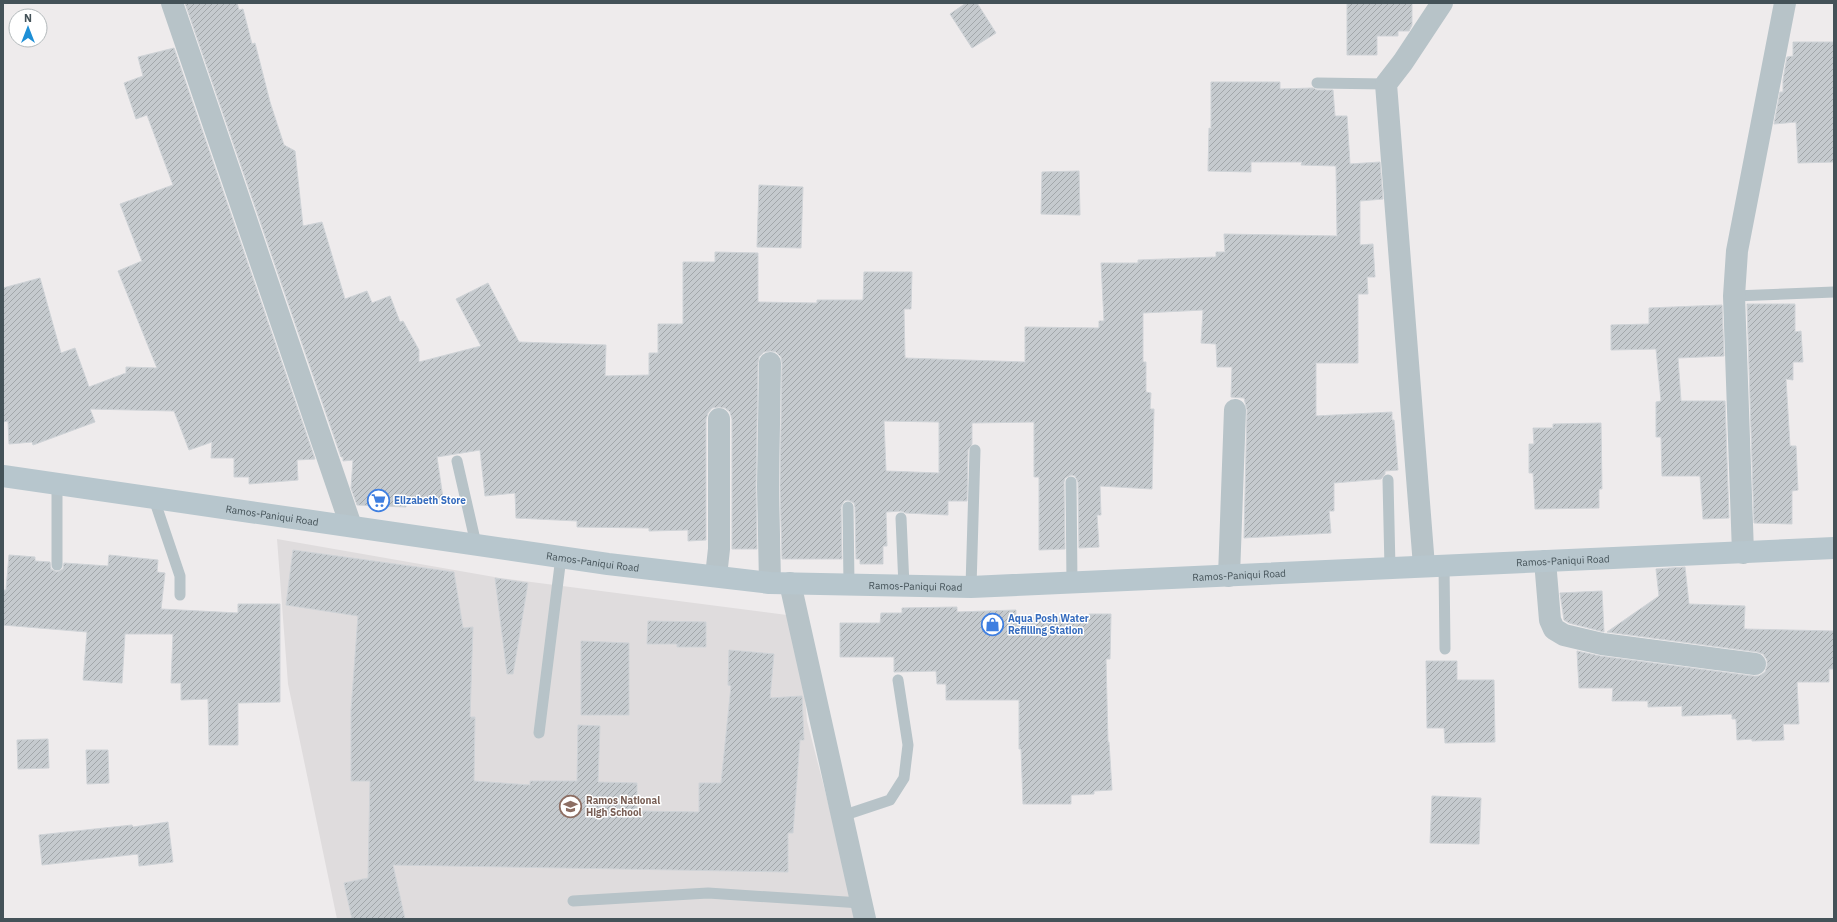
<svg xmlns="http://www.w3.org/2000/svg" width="1837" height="922" viewBox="0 0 1837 922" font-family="'IBM Plex Sans',sans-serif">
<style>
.education{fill:#dfdcdd}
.building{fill:url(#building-hatch);stroke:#cfd3d7;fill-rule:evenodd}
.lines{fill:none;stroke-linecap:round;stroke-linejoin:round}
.service{stroke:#b7c3c8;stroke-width:11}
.minor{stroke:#b7c3c8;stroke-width:22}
.secondary{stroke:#b7c6cd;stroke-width:22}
.labels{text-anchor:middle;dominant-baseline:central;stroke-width:3;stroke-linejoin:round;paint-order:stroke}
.shop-label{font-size:10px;font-weight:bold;fill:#366cbe;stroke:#fff;text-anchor:start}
.street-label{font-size:10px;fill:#445258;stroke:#fff}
.education-label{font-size:10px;font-weight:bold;fill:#785e54;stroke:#fff;text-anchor:start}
</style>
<defs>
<pattern id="building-hatch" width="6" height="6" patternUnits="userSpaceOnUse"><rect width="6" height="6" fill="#c5cace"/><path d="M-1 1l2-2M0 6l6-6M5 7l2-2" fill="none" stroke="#a2a7aa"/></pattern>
</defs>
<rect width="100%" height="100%" fill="#eeebec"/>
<!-- education -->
<path class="education" d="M277,539l223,39 287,37 17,72 3,34 51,198h-521l-49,-235z"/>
<!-- building -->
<g class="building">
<path d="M185,3h52l2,7 4,-1 9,35 3,-1 15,59 14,43 11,6 8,75 19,-4 23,77 22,-8 5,12 18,-7 10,26 3,-1 16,29v12l62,-16 -25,-47 32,-16 31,59 87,3 -1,31 44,-1v-22h9v-29h25v-62h32v-10l43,1v49l59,1v-3h46l1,-28h48l-1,37h-7l1,49 120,4v-35l74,1v-7h5l-3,-58h37v-3l78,-3v-5h9l-1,-18 113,2 -1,-70 -35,-1 1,-3h-51v10l-43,-1 1,-43 2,1v-47h69v7l33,-1 4,2h16l2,26h12l3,48 30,-2 3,37 -23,2v44l13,-1 2,33h-8l1,17h-10v69h-42v53l76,-4v8h2l4,50 -13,1v3l-4,5 -47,4v28h-5l2,22 -87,5 3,-128 -3,-12 -13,-1 1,-30h-15l-1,-23 -15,-1 2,-33 -60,3v49h3v30l5,1 -1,16h4l-2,80 -52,-3 1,29h-4l2,32 -20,1 -1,-66 -3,-6 -4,-1 -6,3 -1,4 1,67 -26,1v-73h-5v-55l-62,1v21l-4,6 -1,51h-19v14l-42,-2 -5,-2 -15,1 1,34h-4v18h-23v-5h-4l-1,-52 -1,-4 -6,-3 -4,1 -3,6 1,52h-60l-2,-73 2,-123 -1,-6 -5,-5 -5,-1 -7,1 -5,5 -1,6 -2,123 1,63h-25v-130l-2,-7 -5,-4 -6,-1 -7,1 -4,5 -2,6v121l-18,1v-11l-39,1v-3l-72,-1v-6l-61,-3 -1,-25 -30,3 -5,-46 -43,7 6,41 -37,6v3l-49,-2 -6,-17 2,-28 -10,1v-4h-2zM884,421l55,1v51l-53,-2z"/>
<path d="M966,3h11l19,30 -24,15 -22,-34z"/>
<path d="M1347,3h65v22l-3,6h-11v5h-21v19h-30z"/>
<path d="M1793,42h41v120l-36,1 -2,-41 -22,2 6,-32h3v-12l4,-23 6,-1z"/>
<path d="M174,48l141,411 -18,1 1,20 -49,4v-7h-15v-19h-23l1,-16 -23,8 -15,-39 -84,-2 5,13 -62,23 -1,-3 -23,2 -1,-23 -5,1v-134l37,-10 21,75 14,-5 14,39 37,-14v-6l31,1 -39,-97 24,-10 -22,-57 53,-19 -26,-70 -11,4 -12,-36 19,-7 -5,-19z"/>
<path d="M1079,171l1,44 -39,-1 1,-42z"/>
<path d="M759,185l44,2 -2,61 -44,-1z"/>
<path d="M1747,304h48v28l6,-1 2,31h-10v18l-7,-1 4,67h6l2,44 -6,1v33l-38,-1z"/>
<path d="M1722,305l2,51 -46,2 3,43h44l4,117 -26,1 -3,-43h-38l-1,-39h-5v-35l5,-1 -5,-52 -45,1v-25l38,-1v-16z"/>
<path d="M1601,423l1,66h-3v19l-64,1 -2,-36h-4v-29h5l-1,-16h20v-4z"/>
<path d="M293,550l161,22 9,56 10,-1 -3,90h5l-1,64 56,4v-4h47l1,-56 22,1 -2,56 39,1v28l62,1v-29h22l10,-97 -3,-1 1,-35 45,4 -4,44 32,-2 2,44h-4l-7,93h-5v39l-395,-7 12,54h-53l-8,-36 24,-5 2,-97h-19v-71l7,-94 -72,-11z"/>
<path d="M9,555l26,2v4l15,1 1,7 6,3 6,-3 1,-6 44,3 1,-11 49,5 -1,12 8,1 -4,36 77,4v-9h42v98l-42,1v42h-29l-1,-46 -27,1v-17h-10l2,-49h-48l-3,49 -39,-3 4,-48 -84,-7v-35h3z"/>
<path d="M1685,567l4,37 56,2 -1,23 90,2v38h-5v13h-32l2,42h-16l1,16 -32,1v-2l-15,1 -1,-21h-4v-5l-50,2v-10l-34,1v-6h-36l1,-13h-34l-2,-37 23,5 153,20h6l6,-4 2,-6v-6l-4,-6 -6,-2 -150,-20 52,-36 -3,-27z"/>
<path d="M495,578l33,5 -15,91h-6z"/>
<path d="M1602,591l2,41 -35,-9 -5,-3 -4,-27z"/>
<path d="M957,607v5l59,-2v8l73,-2v-2h22l-1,45h-4l2,83h1l3,48 -18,1v3l-23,1v9h-48l-2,-55h-2v-49h-73v-16h-9l-1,-13 -42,1v-15h-54v-34h40l1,-10h21v-5z"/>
<path d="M648,621l58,1v25h-29v-3h-30z"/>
<path d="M581,641l48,2v72h-48z"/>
<path d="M1426,661h31v19h37l1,62 -50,1 -1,-15h-17z"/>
<path d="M48,739l1,29 -31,1 -1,-29z"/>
<path d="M86,750h22l1,33 -22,1z"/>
<path d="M1432,796l49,2 -2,46 -49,-1z"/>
<path d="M168,822l5,40 -34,4 -1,-12 -96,11 -3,-30 93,-10 1,2z"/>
</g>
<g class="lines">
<!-- service -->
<g class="service">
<path d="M1317,83l69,1"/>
<path d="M1734,296l100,-4"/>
<path d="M457,461l19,83"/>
<path d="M1388,480l2,88"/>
<path d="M1071,482l1,101"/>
<path d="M57,485v80"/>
<path d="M154,499l26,77v19"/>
<path d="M848,507l1,78"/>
<path d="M901,518l3,68"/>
<path d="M1444,565l1,84"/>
<path d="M971,587l4,-137"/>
<path d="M539,733l22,-176"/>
<path d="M842,816l48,-16 14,-22 4,-33 -10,-65"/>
<path d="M573,901l135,-8 153,10"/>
</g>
<!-- minor -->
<g class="minor">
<path d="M172,3l179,523"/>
<path d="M770,363l-2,123 2,97"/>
<path d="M1743,553l-9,-257 3,-45 48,-248"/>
<path d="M1545,561l5,59 4,9 10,6 38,9 153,20"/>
<path d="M1424,566l-38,-482 17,-22 39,-59"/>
<path d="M716,576l3,-27v-130"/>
<path d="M1229,576l6,-166"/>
<path d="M790,583l75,336"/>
</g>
<!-- secondary -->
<path class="secondary" id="s1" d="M3,476l605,88 162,19 201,4 863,-39"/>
</g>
<!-- icons -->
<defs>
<symbol id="supermarket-ring" viewBox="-11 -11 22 22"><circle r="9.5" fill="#fff" stroke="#3f7fe0" stroke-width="1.5"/><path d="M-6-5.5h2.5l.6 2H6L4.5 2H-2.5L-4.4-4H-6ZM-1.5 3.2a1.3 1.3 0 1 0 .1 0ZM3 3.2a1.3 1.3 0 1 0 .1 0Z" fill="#3f7fe0"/></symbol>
<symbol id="shop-ring" viewBox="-11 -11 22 22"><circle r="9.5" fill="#fff" stroke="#3f7fe0" stroke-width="1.5"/><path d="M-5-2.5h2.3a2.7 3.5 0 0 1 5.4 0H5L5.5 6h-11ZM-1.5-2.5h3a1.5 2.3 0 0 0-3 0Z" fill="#3f7fe0"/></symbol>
<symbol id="school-ring" viewBox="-11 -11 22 22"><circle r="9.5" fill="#fff" stroke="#8d6e63" stroke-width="1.5"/><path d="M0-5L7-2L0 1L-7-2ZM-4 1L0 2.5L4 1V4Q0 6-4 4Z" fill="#8d6e63"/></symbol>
</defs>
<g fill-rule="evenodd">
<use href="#supermarket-ring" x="366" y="488" width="25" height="25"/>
<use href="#shop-ring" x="980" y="612" width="25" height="25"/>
<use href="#school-ring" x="558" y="794" width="25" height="25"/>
</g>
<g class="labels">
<!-- shop labels -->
<g class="shop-label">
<text x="394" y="500">Elizabeth Store</text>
<text x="1008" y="618">Aqua Posh Water<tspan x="1008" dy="12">Refilling Station</tspan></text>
</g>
<!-- street labels -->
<g class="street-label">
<text stroke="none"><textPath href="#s1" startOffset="272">Ramos-Paniqui Road</textPath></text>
<text stroke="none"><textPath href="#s1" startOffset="1568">Ramos-Paniqui Road</textPath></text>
<text stroke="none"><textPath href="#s1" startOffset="596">Ramos-Paniqui Road</textPath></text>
<text stroke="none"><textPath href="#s1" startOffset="1244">Ramos-Paniqui Road</textPath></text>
<text stroke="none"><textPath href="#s1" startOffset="920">Ramos-Paniqui Road</textPath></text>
</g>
<!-- education labels -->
<g class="education-label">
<text x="586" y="800">Ramos National<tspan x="586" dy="12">High School</tspan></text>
</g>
</g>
<!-- border -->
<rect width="1837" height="922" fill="none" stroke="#445258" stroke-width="8"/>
<!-- north arrow -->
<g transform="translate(28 28)"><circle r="19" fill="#ffffff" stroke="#b4babc"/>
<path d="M0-3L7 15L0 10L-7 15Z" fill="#1e8fd6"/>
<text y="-6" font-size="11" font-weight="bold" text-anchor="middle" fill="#445258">N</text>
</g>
</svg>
